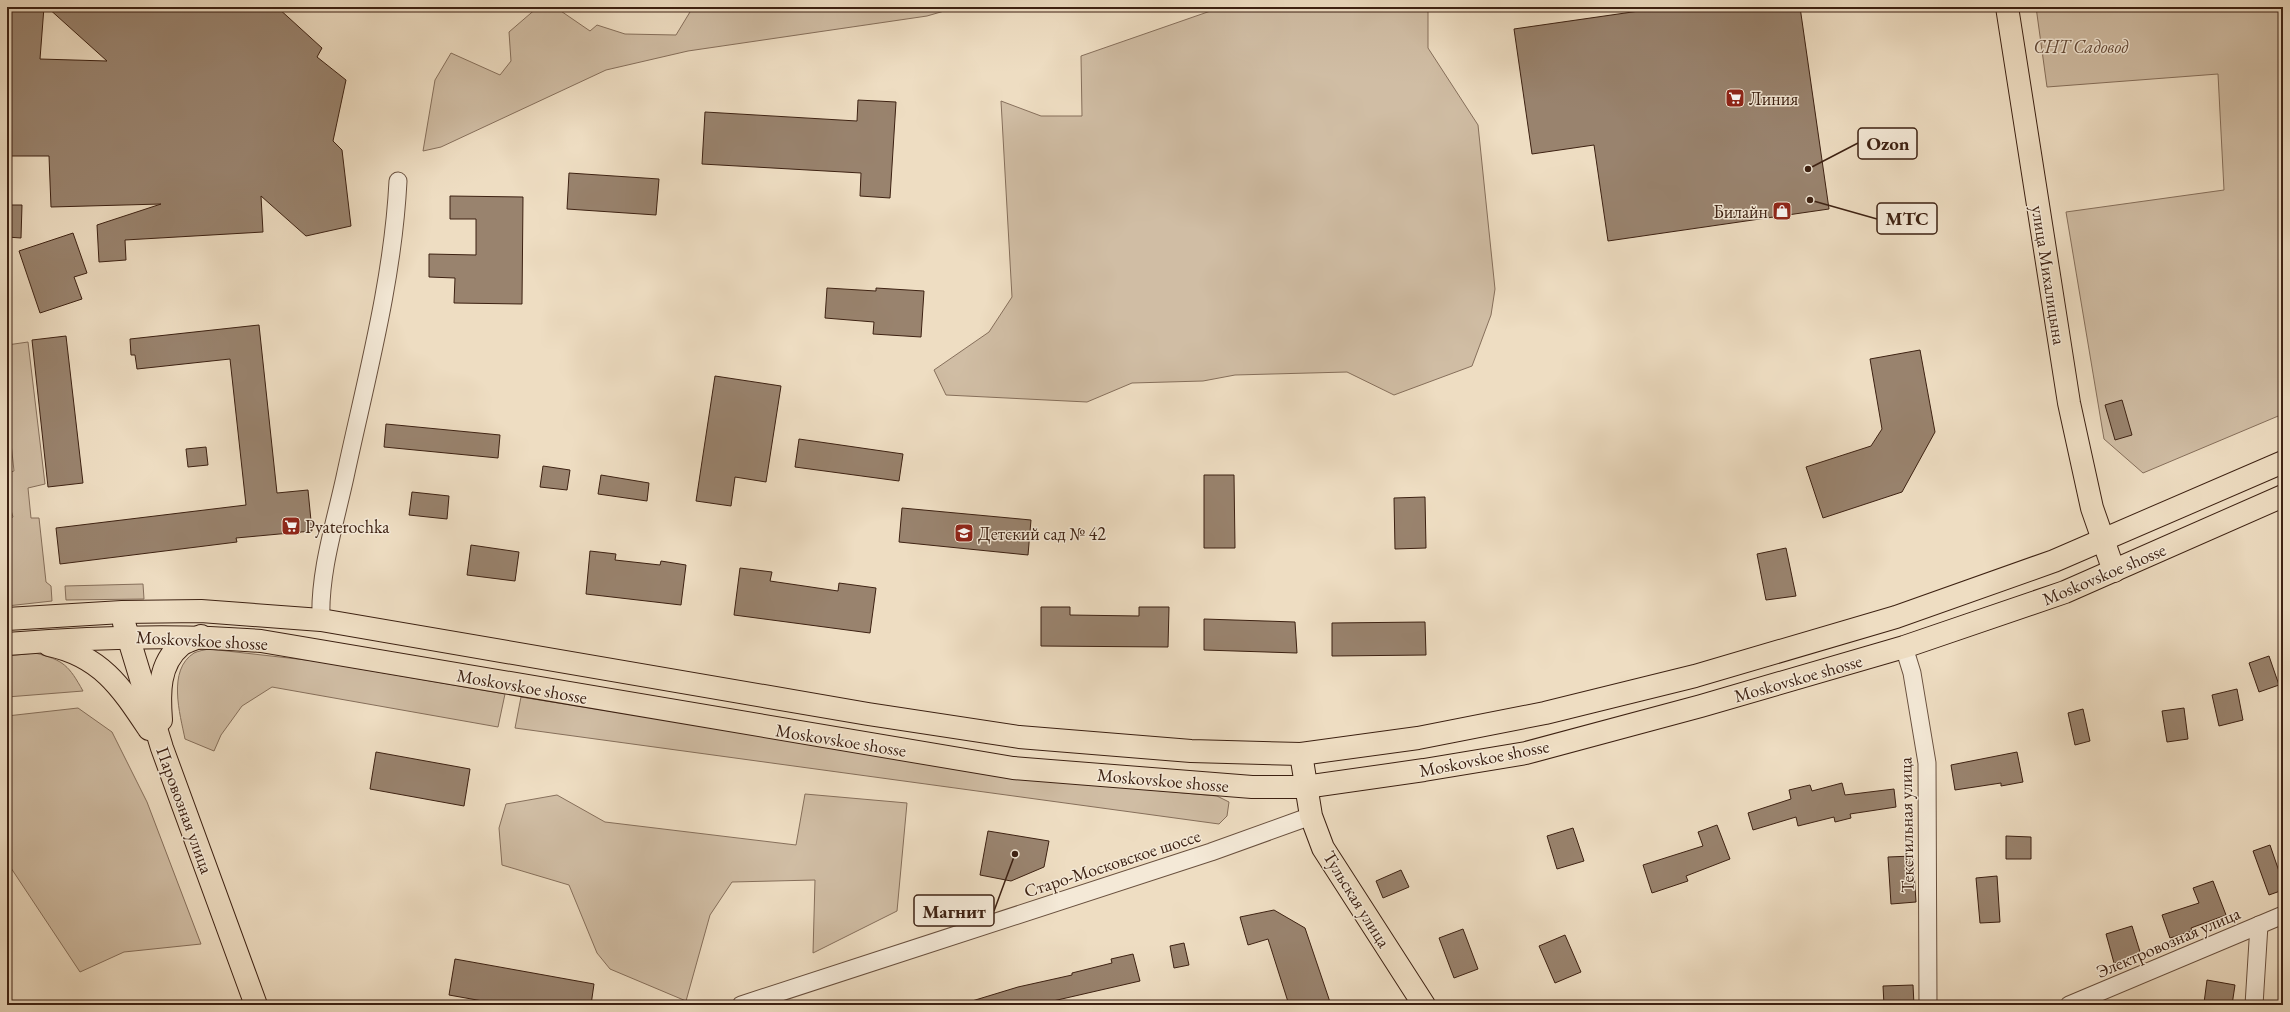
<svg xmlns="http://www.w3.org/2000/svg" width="2290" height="1012" viewBox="0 0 2290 1012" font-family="'EB Garamond',serif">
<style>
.green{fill:#d0bda4;stroke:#866f5b}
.building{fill:#99836e;stroke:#3d2112}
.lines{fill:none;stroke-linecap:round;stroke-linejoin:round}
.minor-casing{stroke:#69503e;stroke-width:19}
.major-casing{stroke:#3d2112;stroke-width:24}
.minor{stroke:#f4e9d7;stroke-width:17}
.major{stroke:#eeddc2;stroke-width:22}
.labels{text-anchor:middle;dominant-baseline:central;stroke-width:3;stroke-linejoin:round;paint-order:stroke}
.park-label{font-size:18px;font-style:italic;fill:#624836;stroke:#f4e9d7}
.poi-label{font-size:18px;fill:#3d2112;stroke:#f4e9d7;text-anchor:start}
.street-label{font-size:18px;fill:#3d2112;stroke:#f4e9d7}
.leader{fill:none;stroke:#3d2112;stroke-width:1.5}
.callout-dot{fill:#3d2112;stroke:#f4e9d7;stroke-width:1.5}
.callout{fill:#f4e9d7;stroke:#3d2112;stroke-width:1.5}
.callout-label{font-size:19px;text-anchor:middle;font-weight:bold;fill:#3d2112}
</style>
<rect width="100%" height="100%" fill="#eeddc2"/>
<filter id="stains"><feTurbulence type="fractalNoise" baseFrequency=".005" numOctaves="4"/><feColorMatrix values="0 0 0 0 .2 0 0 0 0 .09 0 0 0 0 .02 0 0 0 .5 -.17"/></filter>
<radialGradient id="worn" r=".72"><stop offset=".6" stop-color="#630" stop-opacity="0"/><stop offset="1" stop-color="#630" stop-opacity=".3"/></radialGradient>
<!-- green -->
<g class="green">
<path d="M538,7h17l35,24 7,-6 28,9 51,1 17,-28h265l-31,9 -239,35 -82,19 -165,77 -18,4 12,-71 16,-27 49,22 11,-14 -2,-29z"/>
<path d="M1222,7h206v41l50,77 17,164 -4,26 -19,51 -78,29 -47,-23 -112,3 -32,6 -71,2 -45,19 -141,-7 -12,-25 55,-38 23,-35 -11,-196 40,15h41l-1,-60z"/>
<path d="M2036,7h247v407l-140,59 -39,-34 -38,-227 158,-22 -6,-116 -171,13z"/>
<path d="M28,342l17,142 -17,4 3,30h8l7,64 5,4 1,15 -45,5v-86l6,-3 -6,-20v-24l7,-2 -7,-65v-61z"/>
<path d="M143,584l1,15 -78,1 -1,-14z"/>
<path d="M209,649l106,12 190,33 -7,33 -226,-40 -30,19 -21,29 -7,16 -29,-12c-5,-25 -18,-69 9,-86 4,-2 10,-3 15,-4z"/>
<path d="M35,653c29,7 34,13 48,38l-76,6v-41z"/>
<path d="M521,697l513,82 183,17 12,6 -2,14 -8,8 -704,-96z"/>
<path d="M78,708l34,24 35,70 54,142 -77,8 -44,20 -73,-110v-146z"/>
<path d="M805,794l102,9 -10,108 -84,42 2,-73 -83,2 -22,33 -24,86 -76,-32 -13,-16 -28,-68 -67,-20 -3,-37 7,-24 51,-9 48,27 191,23z"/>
</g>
<!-- building -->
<g class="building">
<path d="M7,7h37l-4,52 67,2 -60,-54h230l45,41 -5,9 29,23 -13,61 9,9 9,76 -45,10 -45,-40 2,36 -138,8 1,20 -27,2 -2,-37 64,-21 -110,3 -2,-51h-42z"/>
<path d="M1667,7h133l29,202 -221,32 -14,-96 -62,9 -18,-125z"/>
<path d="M858,100l38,2 -6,96 -30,-2 1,-23 -159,-9 3,-52 152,9z"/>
<path d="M569,173l90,6 -3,36 -89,-6z"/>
<path d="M450,196l73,1 -1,107 -68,-1 1,-25 -26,-1v-23l47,1v-36h-26z"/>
<path d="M7,205h15l-1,33 -14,-1z"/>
<path d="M73,233l14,40 -13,4 8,22 -42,14 -21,-62z"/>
<path d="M827,288l49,3v-3l48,3 -3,46 -48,-3 1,-12 -49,-4z"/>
<path d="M259,325l18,168 31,-3 4,41 -76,7 1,4 -177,22 -4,-36 190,-23 -16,-146 -93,10 -2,-14h-4l-1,-16z"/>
<path d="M66,336l17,147 -35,4 -16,-147z"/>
<path d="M1920,350l15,82 -33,60 -79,26 -17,-51 65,-21 11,-17 -12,-70z"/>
<path d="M715,376l66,10 -15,96 -31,-5 -4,29 -35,-5z"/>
<path d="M2122,400l10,35 -17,5 -10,-35z"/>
<path d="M386,424l114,11 -2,23 -114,-11z"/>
<path d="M799,439l104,15 -4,27 -104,-14z"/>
<path d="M206,447l2,18 -20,2 -2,-18z"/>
<path d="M543,466l27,4 -3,20 -27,-3z"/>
<path d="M601,475l48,8 -2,18 -49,-7z"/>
<path d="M1204,475h30l1,73h-31z"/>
<path d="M412,492l37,4 -2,23 -38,-4z"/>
<path d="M1425,497l1,51 -31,1 -1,-51z"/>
<path d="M902,508l129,12 -3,35 -129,-13z"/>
<path d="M471,545l48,7 -4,29 -48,-6z"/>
<path d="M1786,548l10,48 -30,4 -9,-46z"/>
<path d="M590,551l26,3 -1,6 45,5 1,-4 25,4 -5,40 -95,-11z"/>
<path d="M740,568l32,4 -2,9 68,10 1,-8 37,5 -6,45 -136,-18z"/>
<path d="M1041,607h29v8l69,1v-9h30l-1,40 -127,-1z"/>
<path d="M1204,619l91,3 2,31 -93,-3z"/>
<path d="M1425,622l1,33 -94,1v-33z"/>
<path d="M2269,656l10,29 -20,7 -10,-29z"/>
<path d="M2237,689l6,31 -24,6 -7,-31z"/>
<path d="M2184,708l4,31 -21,3 -5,-31z"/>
<path d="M2083,709l7,32 -15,4 -7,-32z"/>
<path d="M376,752l94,17 -6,37 -94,-17z"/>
<path d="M2017,752l6,30 -22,4v-3l-46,7 -4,-25z"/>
<path d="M1842,783l3,12 49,-6 2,18 -46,7 1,4 -16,4 -1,-5 -36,9 -2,-9 -43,13 -5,-17 43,-14 -2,-9 21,-5 2,6z"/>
<path d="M1717,825l13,34 -44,17 2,5 -36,12 -9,-28 60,-19 -5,-14z"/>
<path d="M1573,828l11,33 -27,8 -10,-33z"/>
<path d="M988,831l61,10 -5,26 -33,14 -31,-6z"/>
<path d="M2006,836l25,1v22h-25z"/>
<path d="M2270,845l13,38v7l-14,5 -16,-44z"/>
<path d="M1913,856l3,46 -25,2 -3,-47z"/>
<path d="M1401,870l8,17 -26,11 -7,-17z"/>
<path d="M1997,876l3,46 -20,1 -4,-45z"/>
<path d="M2213,881l13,34 -35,13 1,3 -22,7 -8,-23 37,-12 -6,-15z"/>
<path d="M1274,910l31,18 26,77h-42l-21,-66 -20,6 -8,-28z"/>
<path d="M2132,926l9,29 -27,8 -8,-29z"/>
<path d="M1463,929l15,40 -24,9 -15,-40z"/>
<path d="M1565,935l16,37 -26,11 -16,-37z"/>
<path d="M1184,943l5,22 -15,3 -4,-22z"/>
<path d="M1133,954l7,27 -87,20 1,4h-82v-4l46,-14 54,-12v-2l40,-10 -1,-4z"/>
<path d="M455,959l139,25 -3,21h-86l-56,-10z"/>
<path d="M2207,980l28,5 -3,20 -28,-2z"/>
<path d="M1913,985l1,20h-30l-1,-19z"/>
</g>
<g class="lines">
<defs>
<g id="minor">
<path d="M321,620c-2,-47 14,-97 24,-143 21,-98 48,-196 53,-296"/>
<path d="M1904,647l8,26 15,90 1,242"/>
<path d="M741,1005l470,-153 100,-36"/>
<path d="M2069,1005l214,-90"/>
<path d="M2254,1005l5,-80"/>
</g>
<g id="major">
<path d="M2007,7l62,396 23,105 22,63"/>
<path d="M7,619l115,-7 79,-1 120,9 547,94 151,23 172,14 110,3 117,-16 127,-25 150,-37 201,-59 158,-56 229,-99"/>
<path d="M124,623l38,125 94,257"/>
<path d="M7,644c86,-7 168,-10 254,-3l752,127 239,19h53l119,-17 102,-17 175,-47 203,-59 161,-55 218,-96"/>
<path d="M49,645c52,11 72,42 100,84"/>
<path d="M161,720c-2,-26 -3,-56 20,-75 5,-4 14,-6 20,-9"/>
<path d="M1301,754l10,62 12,32 101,157"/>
</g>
</defs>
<!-- minor casing -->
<use href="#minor" class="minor-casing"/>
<!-- major casing -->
<use href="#major" class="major-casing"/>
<!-- minor -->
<use href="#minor" class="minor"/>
<!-- major -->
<use href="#major" class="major"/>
</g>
<!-- icons -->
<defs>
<symbol id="supermarket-square" viewBox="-11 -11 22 22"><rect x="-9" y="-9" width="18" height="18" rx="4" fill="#8f2418" stroke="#f4e9d7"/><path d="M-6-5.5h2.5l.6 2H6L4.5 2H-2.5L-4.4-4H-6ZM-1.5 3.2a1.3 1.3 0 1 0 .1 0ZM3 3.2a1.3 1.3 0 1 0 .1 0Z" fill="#fff"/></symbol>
<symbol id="shop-square" viewBox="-11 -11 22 22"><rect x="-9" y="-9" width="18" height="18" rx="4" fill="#8f2418" stroke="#f4e9d7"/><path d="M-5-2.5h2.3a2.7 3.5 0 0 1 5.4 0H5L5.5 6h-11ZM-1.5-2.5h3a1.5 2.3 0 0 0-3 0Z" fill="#fff"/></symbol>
<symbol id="school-square" viewBox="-11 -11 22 22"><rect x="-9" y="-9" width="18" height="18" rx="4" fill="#8f2418" stroke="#f4e9d7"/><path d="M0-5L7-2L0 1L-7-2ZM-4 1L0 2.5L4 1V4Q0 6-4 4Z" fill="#fff"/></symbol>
</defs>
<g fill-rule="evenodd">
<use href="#supermarket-square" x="1724" y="87" width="22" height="22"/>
<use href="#shop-square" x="1771" y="200" width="22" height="22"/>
<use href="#supermarket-square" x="280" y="515" width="22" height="22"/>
<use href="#school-square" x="953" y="522" width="22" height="22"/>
</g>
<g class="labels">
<!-- park labels -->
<g class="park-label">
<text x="2081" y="46">СНТ Садовод</text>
</g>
<!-- poi labels -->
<g class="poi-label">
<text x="1749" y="98">Линия</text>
<text x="1768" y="211" text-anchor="end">Билайн</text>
<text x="305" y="526">Pyaterochka</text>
<text x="978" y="533">Детский сад № 42</text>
</g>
<!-- street labels -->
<g class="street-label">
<text transform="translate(2049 275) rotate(81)">улица Михалицына</text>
<text transform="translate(2104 574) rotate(-23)">Moskovskoe shosse</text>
<text transform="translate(202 640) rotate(3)">Moskovskoe shosse</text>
<text transform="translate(1798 678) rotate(-16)">Moskovskoe shosse</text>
<text transform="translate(522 686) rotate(10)">Moskovskoe shosse</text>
<text transform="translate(841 740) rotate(9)">Moskovskoe shosse</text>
<text transform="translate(1484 758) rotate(-11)">Moskovskoe shosse</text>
<text transform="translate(1163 780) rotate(5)">Moskovskoe shosse</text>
<text transform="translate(185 810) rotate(70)">Паровозная улица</text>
<text transform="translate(1906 825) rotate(-91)">Текстильная улица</text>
<text transform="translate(1112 863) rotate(-18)">Старо-Московское шоссе</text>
<text transform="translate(1357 899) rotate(58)">Тульская улица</text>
<text transform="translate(2168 942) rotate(-23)">Электровозная улица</text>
</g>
</g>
<!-- callouts -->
<path class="leader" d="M1808 169L1858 143M1810 200L1877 219M1015 854L994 911"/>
<g class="callout-dot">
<circle cx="1808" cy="169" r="4"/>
<circle cx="1810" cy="200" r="4"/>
<circle cx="1015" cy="854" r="4"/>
</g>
<g class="callout">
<rect x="1858" y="128" width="59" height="31" rx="4"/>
<rect x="1877" y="203" width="60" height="31" rx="4"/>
<rect x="914" y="895" width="80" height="31" rx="4"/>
</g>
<g class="callout-label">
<text x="1888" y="150">Ozon</text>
<text x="1907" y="225">МТС</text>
<text x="954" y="918">Магнит</text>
</g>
<!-- margin -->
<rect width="2290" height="1012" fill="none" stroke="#eeddc2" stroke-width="24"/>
<rect x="8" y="8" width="2274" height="996" fill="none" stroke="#3d2112" stroke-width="2"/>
<rect x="12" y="12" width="2266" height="988" fill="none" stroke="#3d2112"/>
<rect width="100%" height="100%" filter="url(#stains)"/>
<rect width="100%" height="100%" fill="url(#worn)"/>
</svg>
